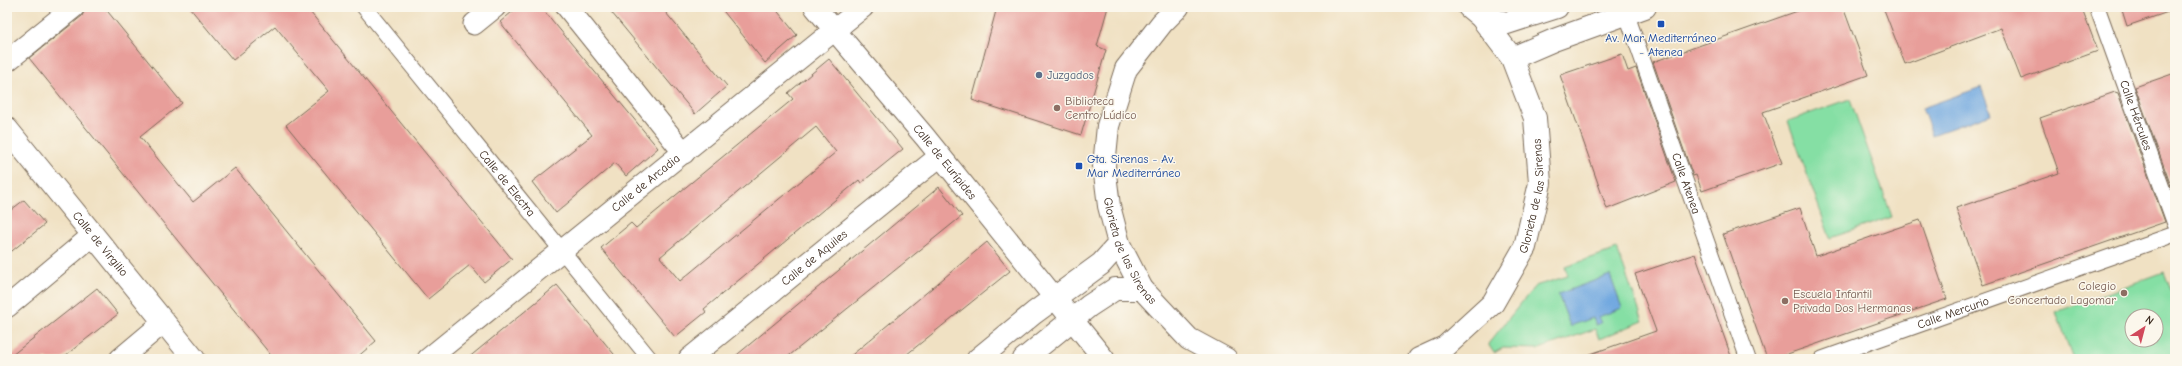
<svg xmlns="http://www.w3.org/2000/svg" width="2182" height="366" viewBox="0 0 2182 366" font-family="'Comic Neue',sans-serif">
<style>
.green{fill:#85dfa4;stroke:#608461;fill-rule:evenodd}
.water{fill:#72a9e0;stroke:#566a7f}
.building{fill:#e89e9a;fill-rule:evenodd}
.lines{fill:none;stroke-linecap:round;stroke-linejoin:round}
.pedestrian-casing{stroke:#7a6a58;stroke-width:17}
.minor-casing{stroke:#7a6a58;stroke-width:23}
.tertiary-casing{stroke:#7a6a58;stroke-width:24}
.pedestrian{stroke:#fff;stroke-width:15}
.minor{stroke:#fff;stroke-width:21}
.tertiary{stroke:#fff;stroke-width:22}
.transit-dot{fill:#1a4fb4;stroke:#fbf7ec;stroke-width:1.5}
.service-dot{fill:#5c6f8a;stroke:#fbf7ec;stroke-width:1.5}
.education-dot{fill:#8d6e63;stroke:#fbf7ec;stroke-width:1.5}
.labels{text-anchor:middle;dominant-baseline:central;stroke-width:3;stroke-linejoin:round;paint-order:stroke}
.transit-label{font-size:12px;fill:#164399;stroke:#fbf7ec}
.service-label{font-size:12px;fill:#4e5e75;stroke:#fbf7ec;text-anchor:start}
.education-label{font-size:12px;fill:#785e54;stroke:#fbf7ec;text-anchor:start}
.street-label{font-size:12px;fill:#3b2a1e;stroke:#fbf7ec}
</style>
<rect width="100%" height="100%" fill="#fbf7ec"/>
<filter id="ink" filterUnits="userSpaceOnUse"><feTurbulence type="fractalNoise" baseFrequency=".025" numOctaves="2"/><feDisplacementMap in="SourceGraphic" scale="8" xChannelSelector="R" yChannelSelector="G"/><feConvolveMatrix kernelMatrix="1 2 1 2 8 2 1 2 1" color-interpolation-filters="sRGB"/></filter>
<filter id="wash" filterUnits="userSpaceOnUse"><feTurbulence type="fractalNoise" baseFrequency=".012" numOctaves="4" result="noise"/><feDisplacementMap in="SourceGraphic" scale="16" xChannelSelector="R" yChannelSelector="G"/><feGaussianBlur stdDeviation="0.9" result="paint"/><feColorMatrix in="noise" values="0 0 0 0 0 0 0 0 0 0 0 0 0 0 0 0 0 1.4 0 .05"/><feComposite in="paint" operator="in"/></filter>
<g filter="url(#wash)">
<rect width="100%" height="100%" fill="#f0e1c3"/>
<!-- green -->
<g class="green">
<path d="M1850,99l42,118 -62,21 -42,-117z"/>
<path d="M1617,249l26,72 -44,18 -4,-10 -56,20 -36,-1 -9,5 -6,-9 47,-58 33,-10 -3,-9z"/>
<path d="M2164,272l11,29v58h-102l-17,-47zM2132,316h24v24h-24z"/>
</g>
<!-- water -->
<g class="water">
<path d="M1981,87l10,27 -59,21 -10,-27z"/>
<path d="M1610,275l12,33 -24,9 3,6 -5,2 -3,-7 -23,8 -12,-32z"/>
</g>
<g id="blocks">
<!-- building -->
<g class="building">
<path d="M86,7h18l78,96 -42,34 53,65 42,-34 141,173 -21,18h-81l-245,-301 53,-42z"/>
<path d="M189,7h117l206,252 -28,23 -14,-17 -42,34 -142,-174 43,-34 -26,-31 -28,-34 -42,34z"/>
<path d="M518,7h23l117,141 -32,28 -11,-13 -59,50 -24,-31 60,-47 -92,-113z"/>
<path d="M607,7h54l66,79 -32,28z"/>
<path d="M720,7h54l23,28 -32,28z"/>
<path d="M997,7h111l-11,39 9,4 -25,85 -109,-35z"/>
<path d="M1809,7h34l25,68 -105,37 19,51 -80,28 -6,-16 -3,1 -40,-114z"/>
<path d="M1883,7h198l17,44 -77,28 -20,-51 -96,36z"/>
<path d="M2121,7h53v3l-47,16z"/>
<path d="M1622,54l6,17 8,-3 40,114 -69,27 -47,-134z"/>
<path d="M829,59l74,90 -42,34 -2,-3 -155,129 2,3 -31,25 -74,-89 30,-25 5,5 157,-129 -5,-6zM816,127l20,25 -156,129 -20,-24z"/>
<path d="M2175,73v124l-40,-110z"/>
<path d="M2115,92l3,1 47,129 -182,63 -27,-77 103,-35 -19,-55z"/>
<path d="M939,187l23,29 -177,143h-53z"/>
<path d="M24,200l21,24 -38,31v-42z"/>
<path d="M1800,208l16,48 104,-36 27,79 -174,60h-6l-44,-125z"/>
<path d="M987,242l23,29 -109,88h-54z"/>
<path d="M1695,254l37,105h-150v-2l74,-26 -21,-57z"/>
<path d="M557,285l61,74h-151z"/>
<path d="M97,288l21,26 -57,45h-54z"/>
</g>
</g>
</g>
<g filter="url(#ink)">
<use href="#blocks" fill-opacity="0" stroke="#7a6a58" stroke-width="1"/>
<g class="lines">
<defs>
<g id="pedestrian">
<path id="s1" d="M364,7l286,352"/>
<path id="s2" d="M1624,7l124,352"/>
<path id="s3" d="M2097,7l78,217"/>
<path id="s4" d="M1822,359l353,-125"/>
</g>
<g id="minor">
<path d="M567,7l117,146"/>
<path id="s5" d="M815,7l110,130 179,222"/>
<path d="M474,24l21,-17"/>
<path d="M7,61l67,-54"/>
<path d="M7,307l86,-72"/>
<path d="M120,359l44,-37"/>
<path id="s6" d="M428,359l435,-352"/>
<path id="s7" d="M689,359l251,-203"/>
</g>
<g id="tertiary">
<path id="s8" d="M1178,7l-16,16 -36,46 -18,57 -4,40 5,40 10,38 23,45 47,50 37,20"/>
<path d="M1481,17l26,6 50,-16"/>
<path d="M1512,58l42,-18 91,-33"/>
<path id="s9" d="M7,129l187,230"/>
<path d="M978,359l56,-46 67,-49 18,-20"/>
<path d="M1024,359l65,-53 26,-17h27"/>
<path id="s10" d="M1419,359l26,-12 48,-44 32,-56 15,-64 -5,-65 -23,-60 -31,-41 -12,-10"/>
</g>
</defs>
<!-- pedestrian casing -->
<use href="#pedestrian" class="pedestrian-casing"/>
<!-- minor casing -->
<use href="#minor" class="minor-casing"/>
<!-- tertiary casing -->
<use href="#tertiary" class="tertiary-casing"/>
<!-- pedestrian -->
<use href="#pedestrian" class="pedestrian"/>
<!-- minor -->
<use href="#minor" class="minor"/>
<!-- tertiary -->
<use href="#tertiary" class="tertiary"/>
</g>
</g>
<!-- markers -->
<g class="transit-dot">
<rect x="1657" y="20" width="8" height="8" rx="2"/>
<rect x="1075" y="162" width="8" height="8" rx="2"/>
</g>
<circle class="service-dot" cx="1039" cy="75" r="4"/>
<g class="education-dot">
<circle cx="1057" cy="108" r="4"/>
<circle cx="2124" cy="293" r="4"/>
<circle cx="1785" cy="301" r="4"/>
</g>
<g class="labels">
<!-- transit labels -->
<g class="transit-label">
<text x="1661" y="38">Av. Mar Mediterráneo<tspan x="1661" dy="14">- Atenea</tspan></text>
<text x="1087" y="159" text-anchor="start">Gta. Sirenas - Av.<tspan x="1087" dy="14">Mar Mediterráneo</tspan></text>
</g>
<!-- service labels -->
<g class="service-label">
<text x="1047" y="75">Juzgados</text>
</g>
<!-- education labels -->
<g class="education-label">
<text x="1065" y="101">Biblioteca<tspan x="1065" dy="14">Centro Lúdico</tspan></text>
<text x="2116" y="286" text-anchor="end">Colegio<tspan x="2116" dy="14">Concertado Lagomar</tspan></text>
<text x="1793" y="294">Escuela Infantil<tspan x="1793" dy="14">Privada Dos Hermanas</tspan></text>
</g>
<!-- street labels -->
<g class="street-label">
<text stroke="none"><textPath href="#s3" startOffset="115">Calle Hércules</textPath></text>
<text stroke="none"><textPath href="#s5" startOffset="202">Calle de Eurípides</textPath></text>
<text stroke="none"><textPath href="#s1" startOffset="227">Calle de Electra</textPath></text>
<text stroke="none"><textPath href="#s6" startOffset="280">Calle de Arcadia</textPath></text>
<text stroke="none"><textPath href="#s2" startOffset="187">Calle Atenea</textPath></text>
<text stroke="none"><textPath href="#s10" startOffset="210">Glorieta de las Sirenas</textPath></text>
<text stroke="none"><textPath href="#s9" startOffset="148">Calle de Virgilio</textPath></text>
<text stroke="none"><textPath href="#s8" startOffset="271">Glorieta de las Sirenas</textPath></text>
<text stroke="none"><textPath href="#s7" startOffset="161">Calle de Aquiles</textPath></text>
<text stroke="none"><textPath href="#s4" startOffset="139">Calle Mercurio</textPath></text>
</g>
</g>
<!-- margin -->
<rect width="2182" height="366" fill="none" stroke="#fbf7ec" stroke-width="24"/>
<!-- north arrow -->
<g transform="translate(2144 328) rotate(36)"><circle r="19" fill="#fbf7ec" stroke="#aea59a"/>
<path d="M0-3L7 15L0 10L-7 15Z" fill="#d1495b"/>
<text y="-6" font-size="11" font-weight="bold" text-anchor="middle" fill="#3b2a1e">N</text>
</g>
</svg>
